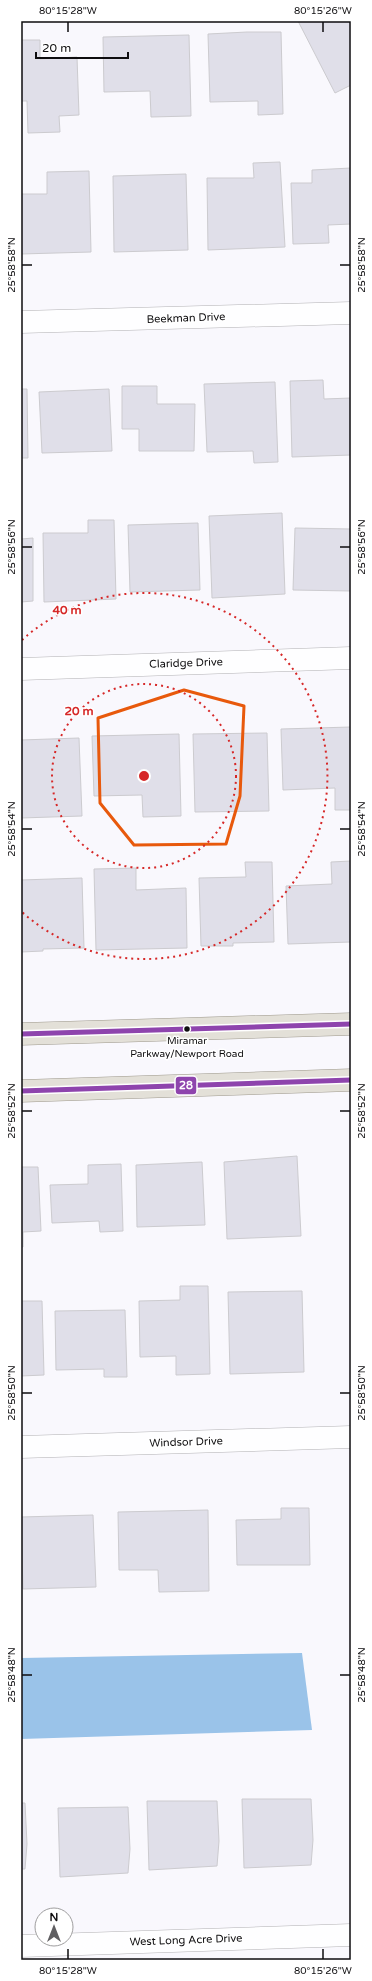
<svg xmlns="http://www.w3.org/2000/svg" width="372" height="1981" viewBox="0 0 372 1981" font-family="'Varela Round',sans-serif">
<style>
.water{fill:#9ac3e9}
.building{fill:#e0dfe9;stroke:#cccbcf}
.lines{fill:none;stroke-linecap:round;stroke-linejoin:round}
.street-casing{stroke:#b2b1b4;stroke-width:23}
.primary-casing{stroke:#9e998d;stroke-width:23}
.street{stroke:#fefeff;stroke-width:22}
.primary{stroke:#e3e0d8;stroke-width:22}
.bus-1-casing{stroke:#fff;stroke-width:8}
.bus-1{stroke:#8e44ad;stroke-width:5}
.marked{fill:none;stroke:#e8590c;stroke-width:3;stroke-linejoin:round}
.ticks{fill:none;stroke:#0e0d0f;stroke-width:1.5}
.ring{fill:none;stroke:#d62828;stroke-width:2;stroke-dasharray:2 4}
.bus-dot{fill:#0e0d0f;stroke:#fff;stroke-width:1.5}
.labels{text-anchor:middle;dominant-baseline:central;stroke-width:3;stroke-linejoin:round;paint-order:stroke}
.bus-label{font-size:10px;fill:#0e0d0f;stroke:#fff}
.street-label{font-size:11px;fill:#0e0d0f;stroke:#fff}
.centre{fill:#d62828;stroke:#fff;stroke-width:2}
.ring-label{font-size:12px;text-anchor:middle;font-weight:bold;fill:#d62828;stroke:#fff;stroke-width:3;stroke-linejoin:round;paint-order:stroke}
.line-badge{stroke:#fff;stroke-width:1.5}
.badge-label{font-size:11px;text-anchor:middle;font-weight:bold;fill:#fff}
.neatline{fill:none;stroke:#0e0d0f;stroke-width:1.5}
.ticks-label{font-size:10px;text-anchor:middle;fill:#0e0d0f}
</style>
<rect width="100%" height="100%" fill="#f9f8fd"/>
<!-- water -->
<path class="water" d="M302,1653l10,77 -291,9v-81z"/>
<!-- building -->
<g class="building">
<path d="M298,21h53v64l-16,8z"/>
<path d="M247,32h34l2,82 -25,1v-14l-48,1 -2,-68z"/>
<path d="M189,35l2,81 -40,1 -1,-26 -46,1 -1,-55z"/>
<path d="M21,40h19v19l37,-2 2,58 -20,1 1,16 -32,1 -1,-32h-6z"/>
<path d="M280,162l5,85 -77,3 -1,-72h47l-1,-15z"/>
<path d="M351,168v56l-23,1 1,18 -36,1 -2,-61h21v-13z"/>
<path d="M89,171l2,81 -70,2v-60h26v-22z"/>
<path d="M186,174l2,76 -74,2 -1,-76z"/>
<path d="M323,380l1,19 27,-1v57l-59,2 -2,-76z"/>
<path d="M275,382l3,80 -24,1 -1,-12 -46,1 -3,-68z"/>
<path d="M122,386h35v18h38l-1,47h-55v-22h-17z"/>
<path d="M21,389h6l1,69h-7z"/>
<path d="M109,389l3,62 -70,2 -3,-61z"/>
<path d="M282,513l3,81 -73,4 -3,-82z"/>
<path d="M88,520h26l2,79 -72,3 -1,-69h45z"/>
<path d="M198,523l2,67 -70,2 -2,-67z"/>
<path d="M295,528l56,1v62l-58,-1z"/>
<path d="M33,538v63l-12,1v-63z"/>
<path d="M351,727v83h-16v-22l-52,2 -2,-61z"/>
<path d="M267,733l2,78 -74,1 -2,-78z"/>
<path d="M179,734l2,82 -38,1 -1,-22 -48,1 -2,-60z"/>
<path d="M79,738l3,78 -61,2v-78z"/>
<path d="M351,861v81l-63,2 -2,-58 46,-2 -1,-22z"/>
<path d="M245,862h27l2,80 -41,1v3h-32l-2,-68 47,-1z"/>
<path d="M136,868v22l50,-2 1,60 -91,2 -2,-81z"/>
<path d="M82,878l2,70 -41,1v2l-22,1v-72z"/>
<path d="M297,1156l4,80 -74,3 -3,-77z"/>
<path d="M202,1162l3,63 -68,2 -1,-62z"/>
<path d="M121,1164l2,67 -23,1 -1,-11 -47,2 -2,-38 38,-1v-19z"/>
<path d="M21,1167h17l3,64 -18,1v15h-2z"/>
<path d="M180,1286h28l2,88 -34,1v-19l-36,1 -1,-56 41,-1z"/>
<path d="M302,1291l2,81 -74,2 -2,-82z"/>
<path d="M21,1301h21l2,74 -23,1z"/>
<path d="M125,1310l2,67h-23v-8l-48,1 -1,-59z"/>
<path d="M281,1508h28l1,57h-73l-1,-45 45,-1z"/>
<path d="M208,1510l1,81 -50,1 -1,-22h-39l-1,-58z"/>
<path d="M93,1515l3,72 -73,2 -2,-72z"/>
<path d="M242,1799h69l2,41 -2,25 -67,3z"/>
<path d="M147,1801h70l2,40 -2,25 -68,4z"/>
<path d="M21,1803h4l2,41 -2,25h-4z"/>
<path d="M128,1807l2,42 -2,24 -68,4 -2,-69z"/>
</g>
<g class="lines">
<defs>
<g id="street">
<path d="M21,322l330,-9"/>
<path d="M21,669l330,-11"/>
<path d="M21,1447l330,-10"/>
<path d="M21,1946l330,-11"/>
</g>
<g id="primary">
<path d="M21,1034l330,-10"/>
<path d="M21,1091l330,-11"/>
</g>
</defs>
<!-- street casing -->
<use href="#street" class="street-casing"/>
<!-- primary casing -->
<use href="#primary" class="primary-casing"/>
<!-- street -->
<use href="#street" class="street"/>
<!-- primary -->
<use href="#primary" class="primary"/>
<defs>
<g id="bus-1">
<path d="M21,1034l330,-10"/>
<path d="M21,1091l330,-11"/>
</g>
</defs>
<!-- bus-1 casing -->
<use href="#bus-1" class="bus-1-casing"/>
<!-- bus-1 -->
<use href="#bus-1" class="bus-1"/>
</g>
<!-- marked area -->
<path class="marked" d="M184,690l60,16 -4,90 -14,48 -92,1 -34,-42 -2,-85z"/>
<!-- ticks -->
<path class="ticks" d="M68,22v10M323,22v10M22,265h10M340,265h10M22,547h10M340,547h10M22,829h10M340,829h10M22,1111h10M340,1111h10M22,1393h10M340,1393h10M22,1675h10M340,1675h10M68,1949v10M323,1949v10"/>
<!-- distance rings -->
<g class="ring">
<circle cx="144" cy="776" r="92"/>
<path d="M22 640A183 183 0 1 1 22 912"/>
</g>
<!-- markers -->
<circle class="bus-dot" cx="187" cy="1029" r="3.5"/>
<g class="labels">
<!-- bus labels -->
<g class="bus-label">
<text x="187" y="1041">Miramar<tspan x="187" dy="13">Parkway/Newport Road</tspan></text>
</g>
<!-- street labels -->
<g class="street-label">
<text transform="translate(186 318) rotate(-2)">Beekman Drive</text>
<text transform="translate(186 663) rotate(-2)">Claridge Drive</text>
<text transform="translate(186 1442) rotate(-2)">Windsor Drive</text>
<text transform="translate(186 1940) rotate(-2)">West Long Acre Drive</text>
</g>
</g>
<circle cx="144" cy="776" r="6" class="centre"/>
<g class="ring-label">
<text x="67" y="614">40 m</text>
<text x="79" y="715">20 m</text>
</g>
<rect class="line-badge" x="175" y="1076" width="22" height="19" rx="4" fill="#8e44ad"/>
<g class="badge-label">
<text x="186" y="1089">28</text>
</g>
<!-- border -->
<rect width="372" height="1981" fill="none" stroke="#ffffff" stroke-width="44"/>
<!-- north arrow -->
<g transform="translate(54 1927)"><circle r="19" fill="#ffffff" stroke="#9f9e9f"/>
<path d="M0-3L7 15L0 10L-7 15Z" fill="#605f62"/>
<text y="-6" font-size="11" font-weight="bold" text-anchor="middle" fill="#0e0d0f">N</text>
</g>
<!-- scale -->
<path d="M36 52v6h92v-6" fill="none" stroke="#0e0d0f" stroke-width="2"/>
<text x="42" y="52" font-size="12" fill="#0e0d0f" stroke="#ffffff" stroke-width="3" paint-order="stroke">20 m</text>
<rect x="22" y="22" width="328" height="1937" class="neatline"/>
<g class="ticks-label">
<text x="68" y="14">80°15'28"W</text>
<text x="323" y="14">80°15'26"W</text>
<text transform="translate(11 265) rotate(-90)" y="4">25°58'58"N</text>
<text transform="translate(361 265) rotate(-90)" y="4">25°58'58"N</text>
<text transform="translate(11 547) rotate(-90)" y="4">25°58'56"N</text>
<text transform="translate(361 547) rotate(-90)" y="4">25°58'56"N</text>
<text transform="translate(11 829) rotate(-90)" y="4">25°58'54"N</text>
<text transform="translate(361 829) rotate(-90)" y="4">25°58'54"N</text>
<text transform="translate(11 1111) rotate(-90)" y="4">25°58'52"N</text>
<text transform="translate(361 1111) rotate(-90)" y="4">25°58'52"N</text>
<text transform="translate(11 1393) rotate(-90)" y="4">25°58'50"N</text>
<text transform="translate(361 1393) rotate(-90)" y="4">25°58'50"N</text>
<text transform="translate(11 1675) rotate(-90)" y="4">25°58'48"N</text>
<text transform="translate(361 1675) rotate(-90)" y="4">25°58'48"N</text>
<text x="68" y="1974">80°15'28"W</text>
<text x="323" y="1974">80°15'26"W</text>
</g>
</svg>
